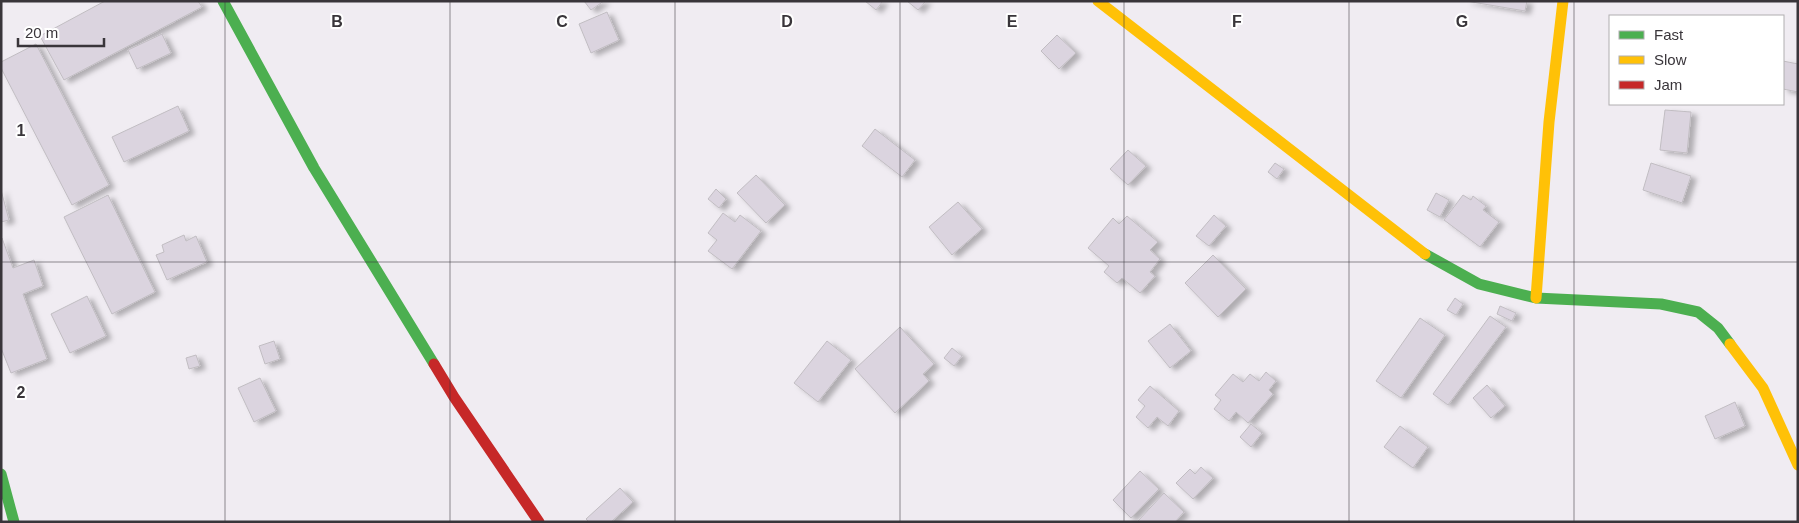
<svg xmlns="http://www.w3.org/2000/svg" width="1799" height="523" viewBox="0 0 1799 523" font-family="Arial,sans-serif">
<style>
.building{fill:#dbd4df;stroke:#c1bdc2;filter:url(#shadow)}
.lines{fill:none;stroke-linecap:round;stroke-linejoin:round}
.fast{stroke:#4caf50;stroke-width:11}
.slow{stroke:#ffc107;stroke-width:11}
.jam{stroke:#c62828;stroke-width:11}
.grid{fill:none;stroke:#39353a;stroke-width:1;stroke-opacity:0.55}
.grid-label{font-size:16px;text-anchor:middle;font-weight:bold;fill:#39353a;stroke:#fff;stroke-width:4;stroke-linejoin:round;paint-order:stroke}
</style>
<defs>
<filter id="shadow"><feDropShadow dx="5.5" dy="3" stdDeviation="2.5" flood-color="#0004"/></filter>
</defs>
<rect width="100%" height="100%" fill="#f0ecf2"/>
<!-- building -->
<g class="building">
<path d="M105,1h93l4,6 -138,73 -24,-44z"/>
<path d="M584,1h20l-13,9z"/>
<path d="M865,1h18l-7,9z"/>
<path d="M907,1h19l-8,9z"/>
<path d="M1466,1h61l-2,10z"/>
<path d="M607,12l12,28 -28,13 -12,-29z"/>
<path d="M162,34l9,19 -34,16 -9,-19z"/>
<path d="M1057,35l19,18 -17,16 -18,-18z"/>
<path d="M36,44l73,141 -37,20 -71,-137v-6z"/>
<path d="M1783,61l15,3v28l-15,-3z"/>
<path d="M178,106l11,25 -65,31 -12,-25z"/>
<path d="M1665,110l26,2 -4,41 -27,-3z"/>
<path d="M875,129l40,31 -13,17 -40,-31z"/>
<path d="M1128,150l18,16 -18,19 -18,-16z"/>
<path d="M1275,163l9,6 -7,10 -9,-7z"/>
<path d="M1651,163l40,13 -9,27 -39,-13z"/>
<path d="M756,175l29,30 -19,18 -29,-30z"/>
<path d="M716,189l10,10 -7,9 -11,-9z"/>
<path d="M1,190l8,30 -8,2z"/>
<path d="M1436,193l13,7 -9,17 -13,-7z"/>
<path d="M108,195l47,97 -43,22 -48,-97z"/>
<path d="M1463,195l8,5 2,-4 13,10 -3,4 16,12 -19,25 -36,-27z"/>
<path d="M958,202l24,27 -30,26 -23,-28z"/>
<path d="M723,213l12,9 5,-7 21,16 -29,38 -24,-18 9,-11 -9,-7z"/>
<path d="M1214,215l12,11 -17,20 -13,-10z"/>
<path d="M1127,216l31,26 -8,8 10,9 -10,13 5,4 -15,17 -18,-15 -5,5 -13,-11 5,-6 -21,-18 25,-30 6,6z"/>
<path d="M184,235l2,6 10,-5 11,26 -40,18 -11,-25 8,-3 -2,-7z"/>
<path d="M2,238l11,30 21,-8 9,26 -20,8 24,65 -36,14 -10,-25z"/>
<path d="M1213,255l33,34 -28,28 -33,-34z"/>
<path d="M87,296l19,40 -36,17 -19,-39z"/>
<path d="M1455,298l8,6 -7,11 -9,-5z"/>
<path d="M1500,306l16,7 -4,8 -15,-7z"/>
<path d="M1490,316l16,11 -58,78 -15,-11z"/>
<path d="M1420,318l25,17 -44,63 -25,-17z"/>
<path d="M1170,324l21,27 -21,17 -22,-27z"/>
<path d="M900,327l34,37 -11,10 6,7 -34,32 -40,-44z"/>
<path d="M274,341l6,18 -15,5 -6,-18z"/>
<path d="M827,341l24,19 -33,42 -24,-19z"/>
<path d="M952,348l10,8 -8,10 -10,-8z"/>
<path d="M196,355l4,11 -11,3 -3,-11z"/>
<path d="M1266,372l10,9 -7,9 4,4 -25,29 -12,-11 -7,9 -15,-12 7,-9 -6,-5 18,-21 10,8 7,-8 9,7z"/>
<path d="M260,378l16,33 -22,11 -16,-34z"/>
<path d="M1487,385l18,21 -14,12 -18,-20z"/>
<path d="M1150,386l29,25 -11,15 -11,-9 -9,11 -12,-11 9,-11 -7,-6z"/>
<path d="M1735,402l10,24 -30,13 -10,-23z"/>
<path d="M1251,424l11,9 -11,14 -11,-10z"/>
<path d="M1400,426l28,21 -15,21 -29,-21z"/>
<path d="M1201,467l12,11 -20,21 -17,-16 14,-14 5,5z"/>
<path d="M1140,471l19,18 -28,29 -18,-18z"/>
<path d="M620,488l13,14 -22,20h-22l-3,-3z"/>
<path d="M1164,493l20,19 -9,10h-38z"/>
</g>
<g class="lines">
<!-- fast -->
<g class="fast">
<path d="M223,1l91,167 120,196"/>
<path d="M1425,254l54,30 57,14 125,6 37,8 20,16 12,16"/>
<path d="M1,474l13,48"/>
</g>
<!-- slow -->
<g class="slow">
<path d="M1098,1l327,253"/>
<path d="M1536,298l13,-176 14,-121"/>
<path d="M1730,344l33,44 35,77"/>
</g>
<!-- jam -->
<path class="jam" d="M434,364l20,33 85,125"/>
</g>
<!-- grid -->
<path class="grid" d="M225,1v521M450,1v521M675,1v521M900,1v521M1124,1v521M1349,1v521M1574,1v521M1,262h1797"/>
<g class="grid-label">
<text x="337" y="27">B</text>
<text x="562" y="27">C</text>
<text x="787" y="27">D</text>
<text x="1012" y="27">E</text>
<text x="1237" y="27">F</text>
<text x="1462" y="27">G</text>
<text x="21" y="136">1</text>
<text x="21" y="398">2</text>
</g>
<!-- border -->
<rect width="1799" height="523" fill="none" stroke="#39353a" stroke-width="5"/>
<!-- legend -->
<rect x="1609" y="15" width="175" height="90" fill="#ffffff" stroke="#b0aeb0"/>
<rect x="1619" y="31" width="25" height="8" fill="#4caf50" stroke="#b0aeb0"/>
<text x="1654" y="40" font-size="15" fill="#39353a">Fast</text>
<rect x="1619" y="56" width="25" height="8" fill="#ffc107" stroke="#b0aeb0"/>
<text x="1654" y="65" font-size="15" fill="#39353a">Slow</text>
<rect x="1619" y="81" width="25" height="8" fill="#c62828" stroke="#b0aeb0"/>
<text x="1654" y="90" font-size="15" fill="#39353a">Jam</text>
<!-- scale -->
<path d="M18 38v8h86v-8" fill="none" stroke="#39353a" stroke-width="2.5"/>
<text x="25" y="38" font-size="15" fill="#39353a" stroke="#ffffff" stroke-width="4" paint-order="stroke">20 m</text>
</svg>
